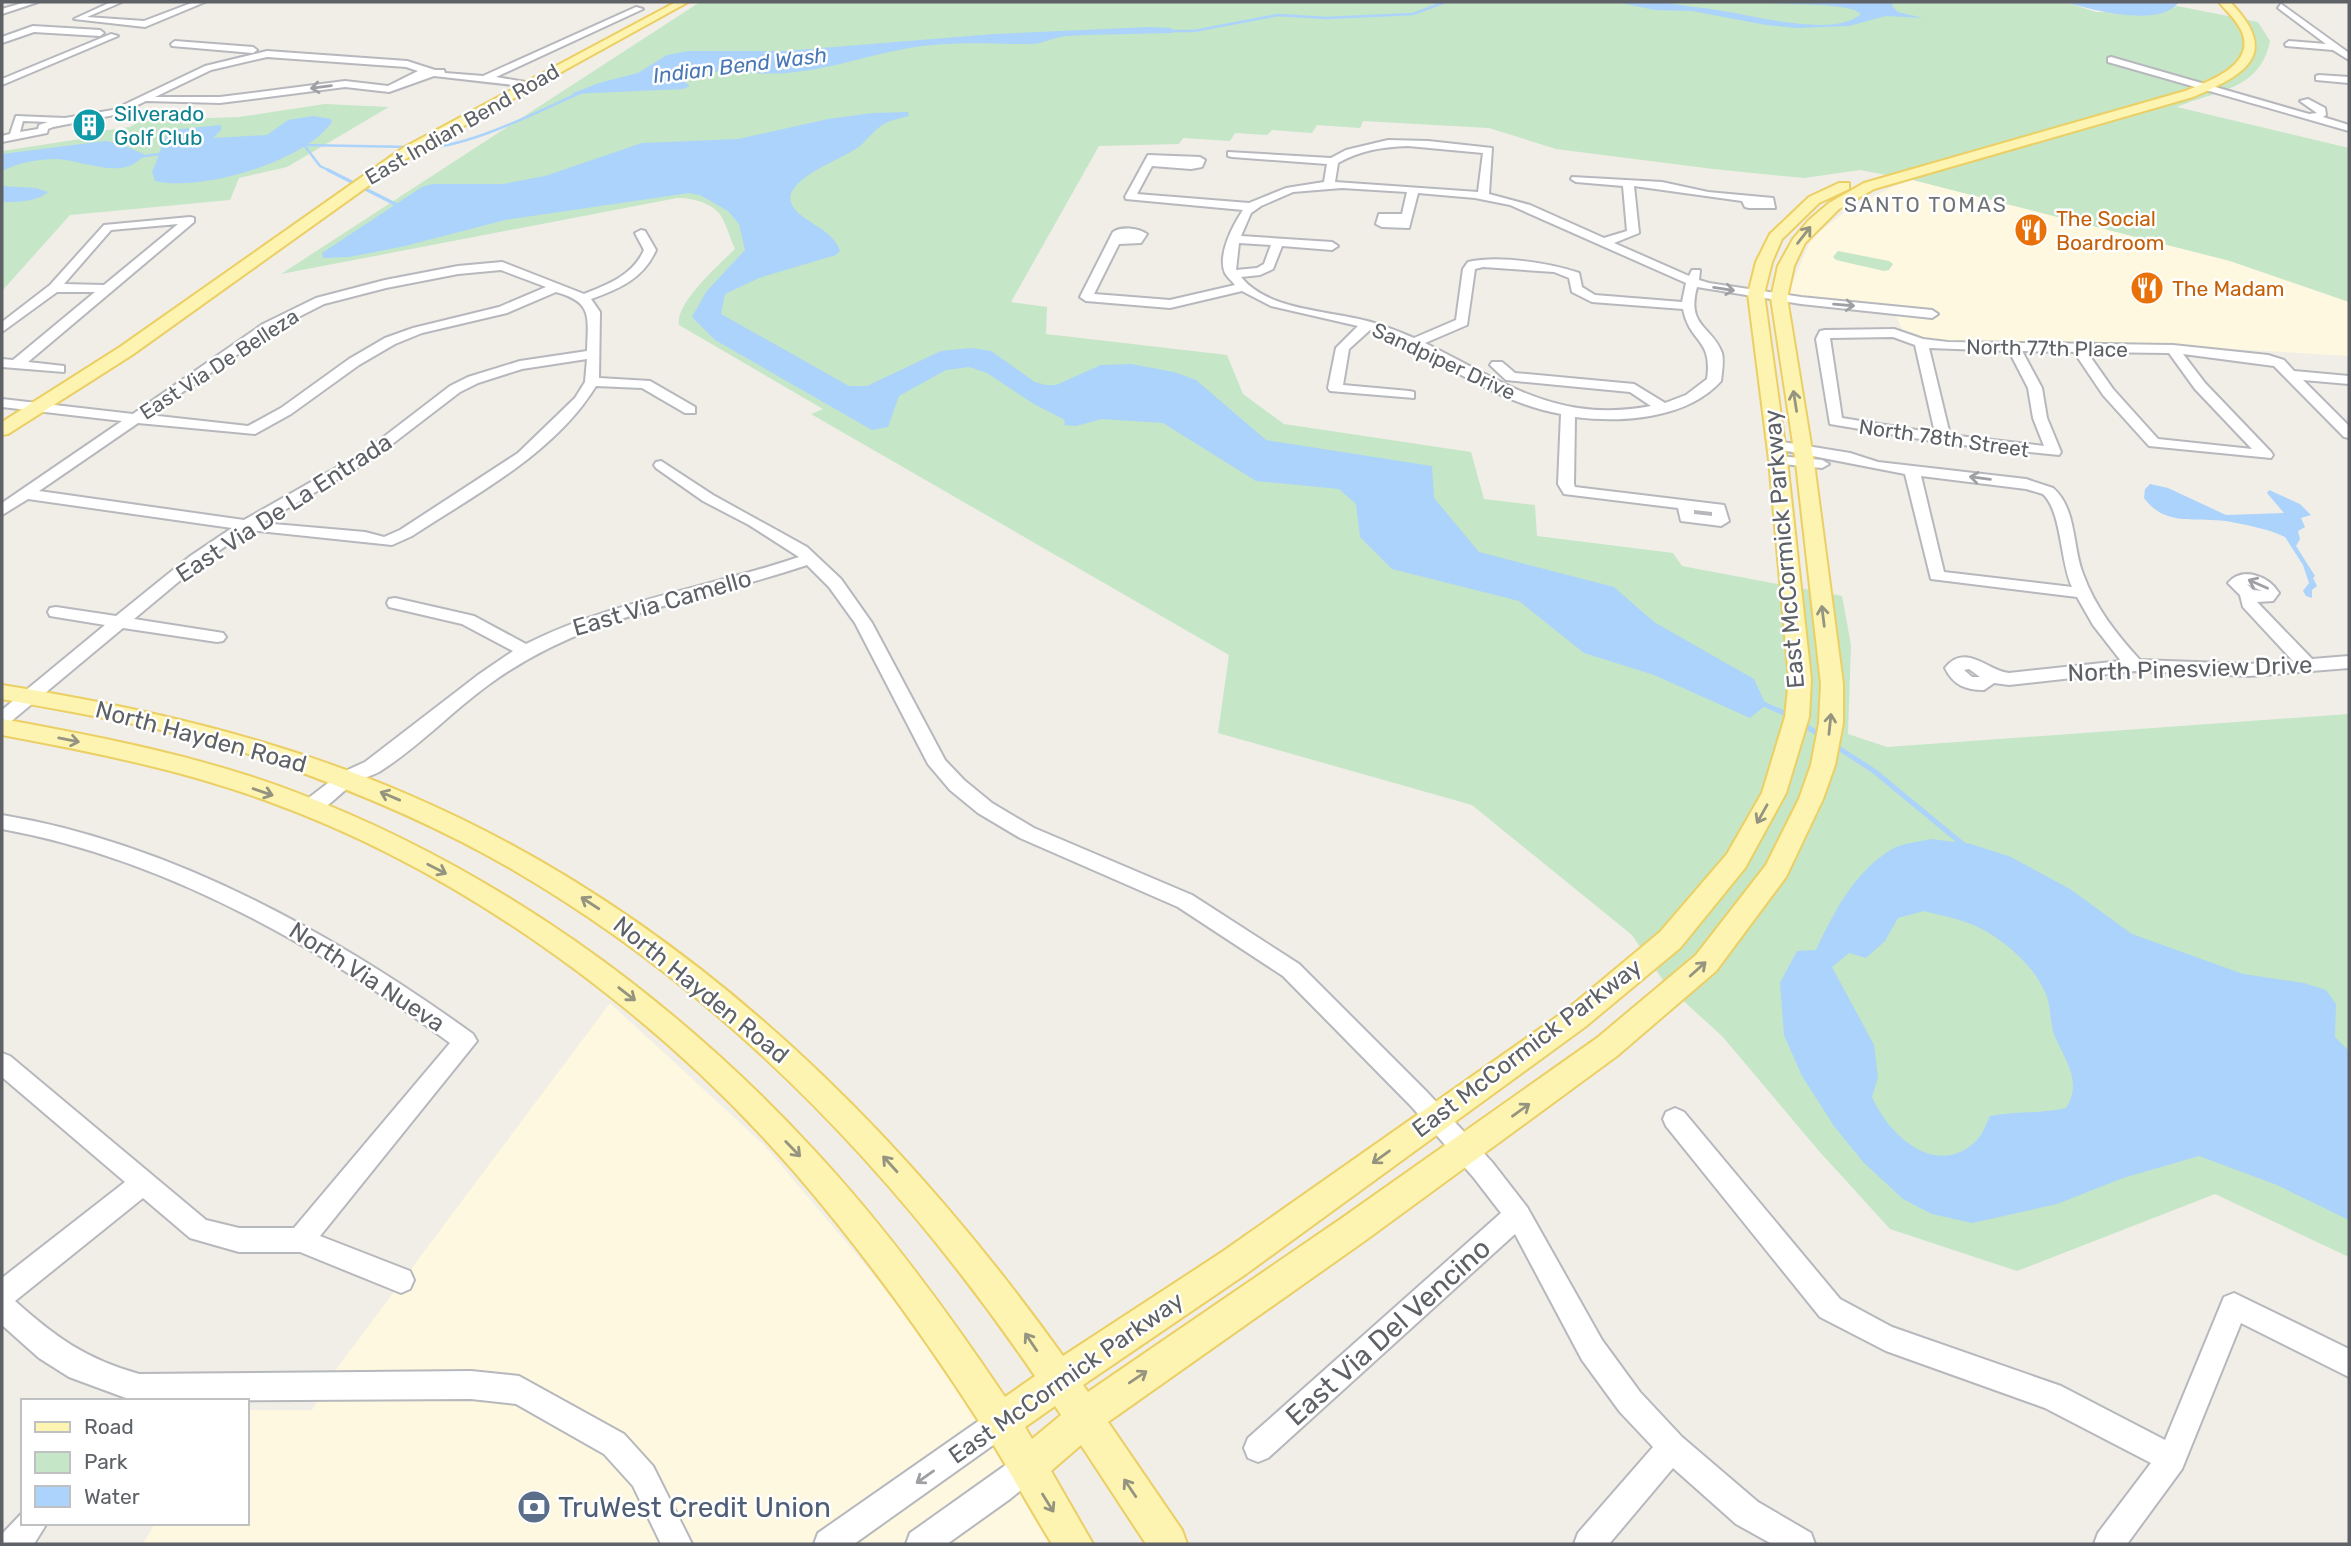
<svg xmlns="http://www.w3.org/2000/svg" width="2351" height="1546" viewBox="0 0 2351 1546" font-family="Rubik,sans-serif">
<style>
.commercial{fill:#fdf8df}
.green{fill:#c5e6c7}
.water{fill:#abd3fb;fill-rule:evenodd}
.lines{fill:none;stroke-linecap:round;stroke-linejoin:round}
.stream-far2{stroke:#abd3fb;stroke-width:2.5}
.stream-far1{stroke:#abd3fb;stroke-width:3.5}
.stream{stroke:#abd3fb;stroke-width:5}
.minor-casing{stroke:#b7b8bd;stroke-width:4}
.major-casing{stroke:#eccf64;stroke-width:4}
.minor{fill:#fff;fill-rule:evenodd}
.major{fill:#fcf4b0;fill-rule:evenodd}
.oneway{stroke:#9ea0a3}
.oneway2{stroke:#959480}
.labels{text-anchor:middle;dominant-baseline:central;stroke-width:5;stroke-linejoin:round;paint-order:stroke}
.far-water-label{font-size:21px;font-style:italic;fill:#4a78b6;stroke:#fff}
.far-culture-label{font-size:21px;fill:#0d838f;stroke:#fff;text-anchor:start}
.far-street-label{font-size:21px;fill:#5e6166;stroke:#fff}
.far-neighbourhood-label{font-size:21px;letter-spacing:2px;fill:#6f7378;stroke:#fff}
.far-food-label{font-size:21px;fill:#c56008;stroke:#fff;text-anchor:start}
.street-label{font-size:24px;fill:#5e6166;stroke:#fff}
.near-street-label{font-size:28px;fill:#5e6166;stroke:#fff}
.near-service-label{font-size:28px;fill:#4e5e75;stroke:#fff;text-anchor:start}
</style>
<rect width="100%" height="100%" fill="#f0eee7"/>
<!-- commercial -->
<g class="commercial">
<path d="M1909,179l321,82 119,41v54l-182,-11 -228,-2 -37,-14 -9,-19 -107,-13 26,-60 41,-31z"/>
<path d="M610,1003l154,142 162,192 126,207h-909l12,-21h92v-113h65l25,-42z"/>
</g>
<!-- green -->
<g class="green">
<path d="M700,2h1364l32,10h68l13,-6 81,16 12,19c-10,50 -54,49 -93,66l172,41v154l-119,-41 -321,-82 -49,-9 -56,8 -91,-9 -157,-20 -67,-21 -126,-7 -3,7 -43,-3 -5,8 -40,-3 -5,5 -32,-2 -5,8 -47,-3 -4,6 -80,2 -88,156 36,5 -1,27 181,21 16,39 41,30 187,28 13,47 51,6 2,31 136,17 9,13 160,30 9,49 -3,89 39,13 462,-33v543l-134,-63 -198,77 -127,-42 -71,-78 -97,-115 -55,-50 -35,-51 -160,-130 -254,-72 11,-78 -418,-241 12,-5 -144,-84c-4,-22 40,-60 56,-76 -5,-10 -9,-27 -16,-36 -9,-11 -30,-16 -42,-15l-396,76z"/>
<path d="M325,104l64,3 -102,60 -48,11 -9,22 -160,15 -68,76v-140l85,-13 6,-6 37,-5 7,-4 16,-3 86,-3z"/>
<path d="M1838,251l51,10 4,3 -4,6 -5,1 -48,-11 -3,-3z"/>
</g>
<!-- water -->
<g class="water">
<path d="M1617,2c14,0 34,-2 48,0 21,5 37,5 58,9 33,5 111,27 138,3 -15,-13 -72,-7 -95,-12h127l-1,4 6,6 25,6 -37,-2 -37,10 -52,2 -31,-3 -74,-14 -38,-1z"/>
<path d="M2064,2h115c-19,27 -89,7 -115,0z"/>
<path d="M1150,27l21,1 2,5c-35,1 -71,1 -107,3 -12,1 -24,8 -35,8 -40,0 -76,-3 -116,3 -41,6 -79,21 -120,25 -37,5 -76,-4 -112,2l-1,6 8,6 -7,3 -112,5 28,-11 39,-10 29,-18 21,-4h97l209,-17z"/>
<path d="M908,112l1,4c-7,2 -14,3 -21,6 -12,5 -19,16 -28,24 -14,12 -76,32 -69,56 5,19 42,25 49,49l-4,4 -77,23 -34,16 -4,20 128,72h18l74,-35 31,-3 19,3 44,31 11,3h10l45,-20 30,-1 43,8 22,8 70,60 166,26 2,32 45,54 135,35 40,35 100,57 12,26 -16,13 -96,-43 -70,-22 -65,-52 -127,-32 -32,-32 -4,-33 -17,-15 -83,-8 -93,-58 -61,-4 -26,7 -12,-1 1,-5 -31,-16 -47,-31 -18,-6 -23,3 -47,26 -11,31 -16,3 -157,-90 -23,-23 14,-25 39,-42 -6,-26 -11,-13 -28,-16 -11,-2 -184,27 -100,26 -56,11 -26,1 -1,-5 100,-66 10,-3h71l42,-8 97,-33 96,-4 90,-20 45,-6z"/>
<path d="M313,116l18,3 1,3c-28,40 -131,70 -177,59l-3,-10c8,-14 9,-31 19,-41l50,-5v5l-8,8 54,-3 21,-15z"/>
<path d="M105,141l13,2 26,11c-18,29 -64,5 -88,5 -19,0 -38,4 -54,12v-17z"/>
<path d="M2,186l34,2 12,4c-11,10 -31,10 -46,10z"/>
<path d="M2150,484l18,4 58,27 58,-2 -17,-20 2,-3 31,14 11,11 -10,3 4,9 -7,4 2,8 -4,7 19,30 -2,2 4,8 -5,4v8l-6,-2 -3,-5 6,-8 -6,-18 -18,-28c-15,-8 -43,-13 -59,-16 -30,-4 -61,6 -82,-23l1,-9z"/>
<path d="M1931,839l40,5 40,13 59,32 62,45 111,40 61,9 22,7 10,14 -1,33 14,14v169l-72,-35 -78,-29 -76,22 -66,26 -85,19 -40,-9 -29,-15 -40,-37 -29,-36 -32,-50 -18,-41 -4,-52 17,-32 19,-1c18,-38 39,-80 78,-102 10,-5 25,-6 37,-9zM1924,911c15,4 32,7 47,13 28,11 62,40 74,68 7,14 4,33 11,47 11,24 26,44 10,69 -26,6 -50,3 -76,8 -4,8 -7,18 -13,24 -40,40 -88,-4 -105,-43l6,-20 -4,-32 -42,-78 17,-14 17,5 19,-17 13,-23z"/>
</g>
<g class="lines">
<!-- stream-far2 -->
<g class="stream-far2">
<path d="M1165,31h29l84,-16 48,3 87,-4 32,-12"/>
<path d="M302,145l109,2"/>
<path d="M304,145l16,21 12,6"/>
<path d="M421,148c48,0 117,-37 161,-56"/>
<path d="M138,157l28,-4"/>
</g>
<!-- stream-far1 -->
<path class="stream-far1" d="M328,170l71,36"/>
<!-- stream -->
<g class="stream">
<path d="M1759,702l32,14"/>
<path d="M1802,724l18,11"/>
<path d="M1834,745l40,26 91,75"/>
</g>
<defs>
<g id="minor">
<path d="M26,2h12l-36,12v-5z"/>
<path d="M111,2h11l-35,15 57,4 50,-19h11l-60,25 -71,-8z"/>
<path d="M2281,4l68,49v7l-16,-10 -47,-4 -1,-2 4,-3 37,3 -48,-36z"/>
<path d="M636,7l7,2 -147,68 35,6v4l-97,-11 -45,16 -44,-5 -125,16 -74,-2 -27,13 -66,13 -5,2 -1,4 -45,9v-6l8,-2 6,-18 49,2 48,-8 92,-44 62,-15 140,10 28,9h9l1,3 38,3zM267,57l139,10 12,4 -30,15 -43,-5 -125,16h-65l56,-27zM23,121l25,1 -9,3 -1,4 -18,3z"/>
<path d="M33,26l67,4 4,3 -4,3 -66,-4 -32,11v-6z"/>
<path d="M111,34l7,2 -116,49v-6z"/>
<path d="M175,41l78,6 4,3 -4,3 -81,-7 -1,-2z"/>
<path d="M2111,57l198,57 8,-1 -17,-12 8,-2 17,9 1,7 -3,2 26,8v6l-241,-69v-4z"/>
<path d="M2319,75l30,2v6l-33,-3v-4z"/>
<path d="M1388,140l40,1 64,7 -3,46 41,11 74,33 23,-7 -4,-45 -47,-4 -5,-3 1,-2 90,5 46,10 65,6 2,10h-26l-4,-1 -3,-6 -108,-15 5,47 -25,10 75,33 3,-6h8l-1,10 10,3 92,14 131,13 6,4 -6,4 -131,-14 -104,-17c-11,40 15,39 25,66 2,8 0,19 -1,28 -34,38 -99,42 -146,36l-1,67 1,3 149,18 5,16 -8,5 -40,-5 -3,-13 -114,-14 -6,-10 3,-70c-69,-12 -126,-60 -191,-84l-21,19 -6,36 66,6 5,1v6l-84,-7 -2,-3 8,-40 22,-22 -87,-20 -29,-15 -72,17 -84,-7 -6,-4 33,-65c8,-6 26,-4 34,2l-6,9 -22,1 -25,50 76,6 65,-15c-3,-4 -8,-8 -10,-12 -8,-18 8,-48 18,-63l-117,-11 -1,-2 23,-42 52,2 5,3 -3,7 -11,2 -39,-3 -15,28 112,9 37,-15 38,-6 3,-18 -95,-7 -4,-1v-4l103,6 15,-8zM1408,146l75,7 -5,39 -143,-10 3,-19c23,-13 44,-16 70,-17zM1342,188l65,4 -5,22h-23l-3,10 6,3 27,1 9,-35 57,5 35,7 176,78 -4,19 -87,-7 -13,-8 -3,-14c-29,-10 -80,-18 -111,-11l-5,7 -7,51 -42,18c-17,-7 -33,-14 -51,-18 -39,-10 -95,-10 -122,-43l19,-2 13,-6 9,-23 50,4 6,-4 -6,-4 -91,-6 10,-23 10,-7 32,-14zM1239,243l32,2 -7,19 -7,4 -21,2zM1483,267l71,5 15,6 3,14 20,10 91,7c7,35 30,29 24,70l-21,16 -21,8 -31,-19 -119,-11 -13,-11h-10l-2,3 16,15 124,12 21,14c-94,18 -147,-24 -226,-63l42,-18 8,-56zM1694,510l18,2v4l-18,-2z"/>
<path d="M190,217l4,1v4l-166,140 36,4v6l-62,-5v-8l11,1 82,-68h-38l-55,40v-10l48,-37 54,-60zM178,224l-74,61 -40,-1 47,-54z"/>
<path d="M641,230l4,1 11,19c-13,29 -37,39 -65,49l9,13 -1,66 51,3 45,26v6h-10l-43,-25 -46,-2c-42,68 -120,108 -184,150l-20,9 -143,-15 -48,33 -67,56 83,13 6,1 3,4 -3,4 -6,1 -94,-14 -114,95 -7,2v-15l103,-85 -55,-9 -2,-4 2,-4 6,-1 60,9 73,-59 43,-29 -204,-29 -26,16v-12l120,-82 -120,-14v-8l131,15 130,-90 53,-26 69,-18 73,-14 44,-4 82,32c25,-10 49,-19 60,-44l-9,-17zM501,270l45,17 -47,20 -86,21 -28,10 -36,21 -68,49 -33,18 -99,-11 124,-85 51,-26 62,-16 72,-14zM556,292c37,10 32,25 31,59l-67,10 -52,16 -18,9 -86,66 -120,68 -205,-29 99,-68 117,11 36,-20 68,-49 36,-21 27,-11 85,-20zM587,359l-2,23 -10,16 -57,55 -118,77 -16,7 -19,-5 -103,-9 112,-65 86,-66 18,-9 44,-14z"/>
<path d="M1894,329l29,10 25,3 225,3 95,10 16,5 10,11 55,5v8l-46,-4 46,46v12l-5,-1 -70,-71 -91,-12 22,29 66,69 2,3 -2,3 -122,-12 -46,-51 -29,-43 -52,-1 20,37 5,30 14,34 -2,3 -115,-12 -114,-19 -14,-85 4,-8 5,-1zM1893,337l22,8 20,88 -93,-15 -12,-80zM1929,348l80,3 19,37 5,30 11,28 -94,-11zM2087,352l82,1 26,36 57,60 -94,-10 -45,-50z"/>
<path d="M1776,441l74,12 28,9 148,17 27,9c24,21 19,58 30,86 12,33 33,60 57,86l109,4 44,-3 -50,-54 -3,-12 -12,-12c14,-17 41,-7 51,10l-6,8 -16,1 55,57 37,-3v12l-100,8 -114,-5 -126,14 -15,-2 -10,7c-18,0 -31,-5 -39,-22 20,-26 43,3 64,5l112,-12 -28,-36 -16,-28 -146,-18 -26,-105 -134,-26 -2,-3zM1921,476l105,13 17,5c19,18 17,67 29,93l-128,-15zM2247,584l15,7 -9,-1zM1969,669l11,8h-8l-8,-7z"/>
<path d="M1778,456l44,4 7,4 -7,4 -49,-5 -2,-3 2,-3z"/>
<path d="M661,461l52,34 94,52 34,32 31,44 73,137 19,20 28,23 42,25 158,67 107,69 128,128 65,70 35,45 75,133 38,52 42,45 76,65 53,31 4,11h-43l-36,-20 -63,-56 -64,76h-35l4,-11 75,-86 -33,-35 -38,-52 -67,-126 -247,224 -10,4 -10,-4 -4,-10 4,-10 253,-225 -27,-35 -63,-72 -128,-130 -105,-69 -158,-69 -42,-25 -28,-23 -22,-26 -73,-141 -26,-36 -22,-22c-109,37 -220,48 -316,118 -38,27 -72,64 -112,89 -8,4 -17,6 -24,11 -16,9 -34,36 -53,30l-3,-5 3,-5 39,-30 24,-11 113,-87 35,-24 -51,-27 -73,-17 -2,-4 2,-4 6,-1 79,18 52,28c86,-43 182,-56 273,-87l-50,-32 -46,-24 -47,-33 -2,-3 2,-3z"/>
<path d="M2,815c169,28 334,120 471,219l4,7 -157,195 90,35 4,9 -4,9 -9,4 -101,-41h-61l-49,-14 -47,-40 -128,103c40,36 71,58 124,73l332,-3 48,5 105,58 29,32 39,78h-31l-28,-58 -29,-32 -88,-50 -45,-5 -337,2 -65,-24 -30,-19 -37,-33v-47l123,-96 -123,-105v-24l8,3 196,164 33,8h55l156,-185c-131,-97 -287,-185 -448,-214z"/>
<path d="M1675,1108l9,4 156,187 52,28 169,59 104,54 59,-143 10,-4 115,56v28l-108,-54 -59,146 -55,75h-33l4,-11 53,-70 -106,-55 -159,-57 -66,-34 -154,-191 -3,-7 3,-7z"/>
<path d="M1000,1409l10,4 4,10 -4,10 -156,111h-40l4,-11 172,-120z"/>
<path d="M1027,1452l10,5 5,10 -5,10 -27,22 -63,45h-41l4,-11 107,-76z"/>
<path d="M23,1512v11h24l-13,21h-32l1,-11z"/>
</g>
<g id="major">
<path d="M676,2h12l-275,152 -281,201 -124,79 -6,1v-13l118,-75 283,-199z"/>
<path d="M2219,2h11c51,52 16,72 -37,95l-319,92 -35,20 -34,34 -11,23 -7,32 27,165 29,221v39l-8,42 -12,34 -37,78 -70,94 -99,85 -251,184 -258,182 74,108 5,14h-41l-65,-99 -30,26 42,73h-41c-24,-39 -46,-80 -70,-118 -56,-87 -118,-173 -185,-251 -136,-158 -330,-302 -527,-373 -87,-32 -177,-50 -268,-67v-16c99,18 198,37 293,73 197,75 375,202 518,357 71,76 134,162 192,248l30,-21c-139,-203 -311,-384 -525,-508 -76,-44 -158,-78 -240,-107 -87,-31 -178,-45 -268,-62v-14c139,22 277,54 407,110 270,116 485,325 654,561l159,-104 343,-241 95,-79 67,-78 35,-61 23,-76 4,-38 -20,-219 -21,-166 8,-32 14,-28 39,-37 30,-14h10v6l-30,14 -37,36 -10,23 -8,32 23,166 24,219 -2,38 -23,76 -41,75 -65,80 -95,79 -339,247 -163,111 5,7 254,-174 255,-180 99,-83 70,-90 33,-66 12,-34 8,-42 2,-39 -25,-221 -25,-165 7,-32 15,-27 16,-19 20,-17 35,-20 321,-92c23,-9 71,-26 57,-59 -5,-12 -15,-20 -23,-30zM1055,1406l6,9 -29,24 -7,-12z"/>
</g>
</defs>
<!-- minor casing -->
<use href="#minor" class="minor-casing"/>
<!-- major casing -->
<use href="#major" class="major-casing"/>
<!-- minor -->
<use href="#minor" class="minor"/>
<!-- major -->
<use href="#major" class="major"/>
</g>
<!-- one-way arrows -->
<defs><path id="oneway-shaft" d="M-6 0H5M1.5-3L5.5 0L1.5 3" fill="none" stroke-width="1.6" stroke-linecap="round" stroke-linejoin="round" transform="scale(1.75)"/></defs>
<g class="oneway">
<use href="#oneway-shaft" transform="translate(321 87) rotate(173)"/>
<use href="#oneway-shaft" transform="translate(1724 289) rotate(9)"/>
<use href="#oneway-shaft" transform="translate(1844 305) rotate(5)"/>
<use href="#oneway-shaft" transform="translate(1980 478) rotate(-173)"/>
<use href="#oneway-shaft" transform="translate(2258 584) rotate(-156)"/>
<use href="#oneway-shaft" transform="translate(925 1477) rotate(145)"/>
</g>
<g class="oneway2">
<use href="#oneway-shaft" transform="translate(1804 235) rotate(-52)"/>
<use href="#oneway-shaft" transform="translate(1795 401) rotate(-99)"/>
<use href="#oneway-shaft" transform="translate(1823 616) rotate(-97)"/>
<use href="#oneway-shaft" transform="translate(1830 724) rotate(-84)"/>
<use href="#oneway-shaft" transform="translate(69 740) rotate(11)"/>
<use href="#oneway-shaft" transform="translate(263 792) rotate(19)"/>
<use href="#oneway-shaft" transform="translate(390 796) rotate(-157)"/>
<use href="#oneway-shaft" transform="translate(1762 814) rotate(119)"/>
<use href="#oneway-shaft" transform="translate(437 869) rotate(27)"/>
<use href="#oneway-shaft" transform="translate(590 903) rotate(-147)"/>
<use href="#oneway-shaft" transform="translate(1698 969) rotate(-42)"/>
<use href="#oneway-shaft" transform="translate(627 994) rotate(38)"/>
<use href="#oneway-shaft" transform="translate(1521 1110) rotate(-36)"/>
<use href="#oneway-shaft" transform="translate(793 1149) rotate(46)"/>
<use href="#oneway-shaft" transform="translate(1381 1157) rotate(144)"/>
<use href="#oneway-shaft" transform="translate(890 1164) rotate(-132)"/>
<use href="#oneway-shaft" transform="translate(1031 1342) rotate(-124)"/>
<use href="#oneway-shaft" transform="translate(1138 1377) rotate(-34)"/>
<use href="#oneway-shaft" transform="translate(1130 1488) rotate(-124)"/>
<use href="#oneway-shaft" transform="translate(1048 1503) rotate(58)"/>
</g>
<!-- icons -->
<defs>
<symbol id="building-disc" viewBox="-11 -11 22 22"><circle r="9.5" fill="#0f9aa8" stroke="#fff"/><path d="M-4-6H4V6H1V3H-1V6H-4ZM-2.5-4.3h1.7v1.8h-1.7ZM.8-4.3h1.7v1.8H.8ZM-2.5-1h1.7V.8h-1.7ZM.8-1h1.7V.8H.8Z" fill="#fff"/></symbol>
<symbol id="restaurant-disc" viewBox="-11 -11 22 22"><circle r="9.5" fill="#e8710a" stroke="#fff"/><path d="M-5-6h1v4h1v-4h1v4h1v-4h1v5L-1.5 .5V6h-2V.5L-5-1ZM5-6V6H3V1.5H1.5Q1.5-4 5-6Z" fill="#fff"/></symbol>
<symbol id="bank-disc" viewBox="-11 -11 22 22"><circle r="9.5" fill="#5c6f8a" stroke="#fff"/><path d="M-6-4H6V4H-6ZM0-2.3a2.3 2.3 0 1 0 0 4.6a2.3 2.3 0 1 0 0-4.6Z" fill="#fff"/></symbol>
</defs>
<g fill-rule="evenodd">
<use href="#building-disc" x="70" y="106" width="38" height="38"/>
<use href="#restaurant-disc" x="2012" y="211" width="38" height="38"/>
<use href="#restaurant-disc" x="2128" y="269" width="38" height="38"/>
<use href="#bank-disc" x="515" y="1488" width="38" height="38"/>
</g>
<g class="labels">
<!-- far-water labels -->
<g class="far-water-label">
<text transform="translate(740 65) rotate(-7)">Indian Bend Wash</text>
</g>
<!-- far-culture labels -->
<g class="far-culture-label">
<text x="114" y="113">Silverado<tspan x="114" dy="24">Golf Club</tspan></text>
</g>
<!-- far-street labels -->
<g class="far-street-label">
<text transform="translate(462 124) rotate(-30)">East Indian Bend Road</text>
<text transform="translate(2047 348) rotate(1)">North 77th Place</text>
<text transform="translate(1444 361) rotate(25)">Sandpiper Drive</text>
<text transform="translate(219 364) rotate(-33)">East Via De Belleza</text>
<text transform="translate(1944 438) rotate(8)">North 78th Street</text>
</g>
<!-- far-neighbourhood labels -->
<g class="far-neighbourhood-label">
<text x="1926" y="204">SANTO TOMAS</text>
</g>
<!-- far-food labels -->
<g class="far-food-label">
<text x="2056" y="218">The Social<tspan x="2056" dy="24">Boardroom</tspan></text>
<text x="2172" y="288">The Madam</text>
</g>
<!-- street labels -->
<g class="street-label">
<text transform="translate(284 508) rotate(-33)">East Via De La Entrada</text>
<text transform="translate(1784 549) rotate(-95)">East McCormick Parkway</text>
<text transform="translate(662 603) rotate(-16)">East Via Camello</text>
<text transform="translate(2190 669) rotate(-2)">North Pinesview Drive</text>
<text transform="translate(201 737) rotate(15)">North Hayden Road</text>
<text transform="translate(367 977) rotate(33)">North Via Nueva</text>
<text transform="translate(701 990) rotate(39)">North Hayden Road</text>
<text transform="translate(1527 1048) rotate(-37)">East McCormick Parkway</text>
<text transform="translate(1066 1378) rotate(-35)">East McCormick Parkway</text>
</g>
<!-- near-street labels -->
<g class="near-street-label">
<text transform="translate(1388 1332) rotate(-42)">East Via Del Vencino</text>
</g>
<!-- near-service labels -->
<g class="near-service-label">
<text x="558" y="1507">TruWest Credit Union</text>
</g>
</g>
<!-- border -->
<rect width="2351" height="1546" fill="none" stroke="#5e6166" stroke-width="7"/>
<!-- legend -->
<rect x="21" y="1399" width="228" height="126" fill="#ffffff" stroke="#bfc0c2" stroke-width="2"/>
<rect x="35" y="1422" width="35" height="10" fill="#fcf4b0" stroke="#bfc0c2" stroke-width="2"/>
<text x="84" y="1434" font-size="21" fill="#5e6166">Road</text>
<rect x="35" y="1452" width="35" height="21" fill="#c5e6c7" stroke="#bfc0c2" stroke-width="2"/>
<text x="84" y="1469" font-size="21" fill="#5e6166">Park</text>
<rect x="35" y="1486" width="35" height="21" fill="#abd3fb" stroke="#bfc0c2" stroke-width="2"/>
<text x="84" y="1504" font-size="21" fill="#5e6166">Water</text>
</svg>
